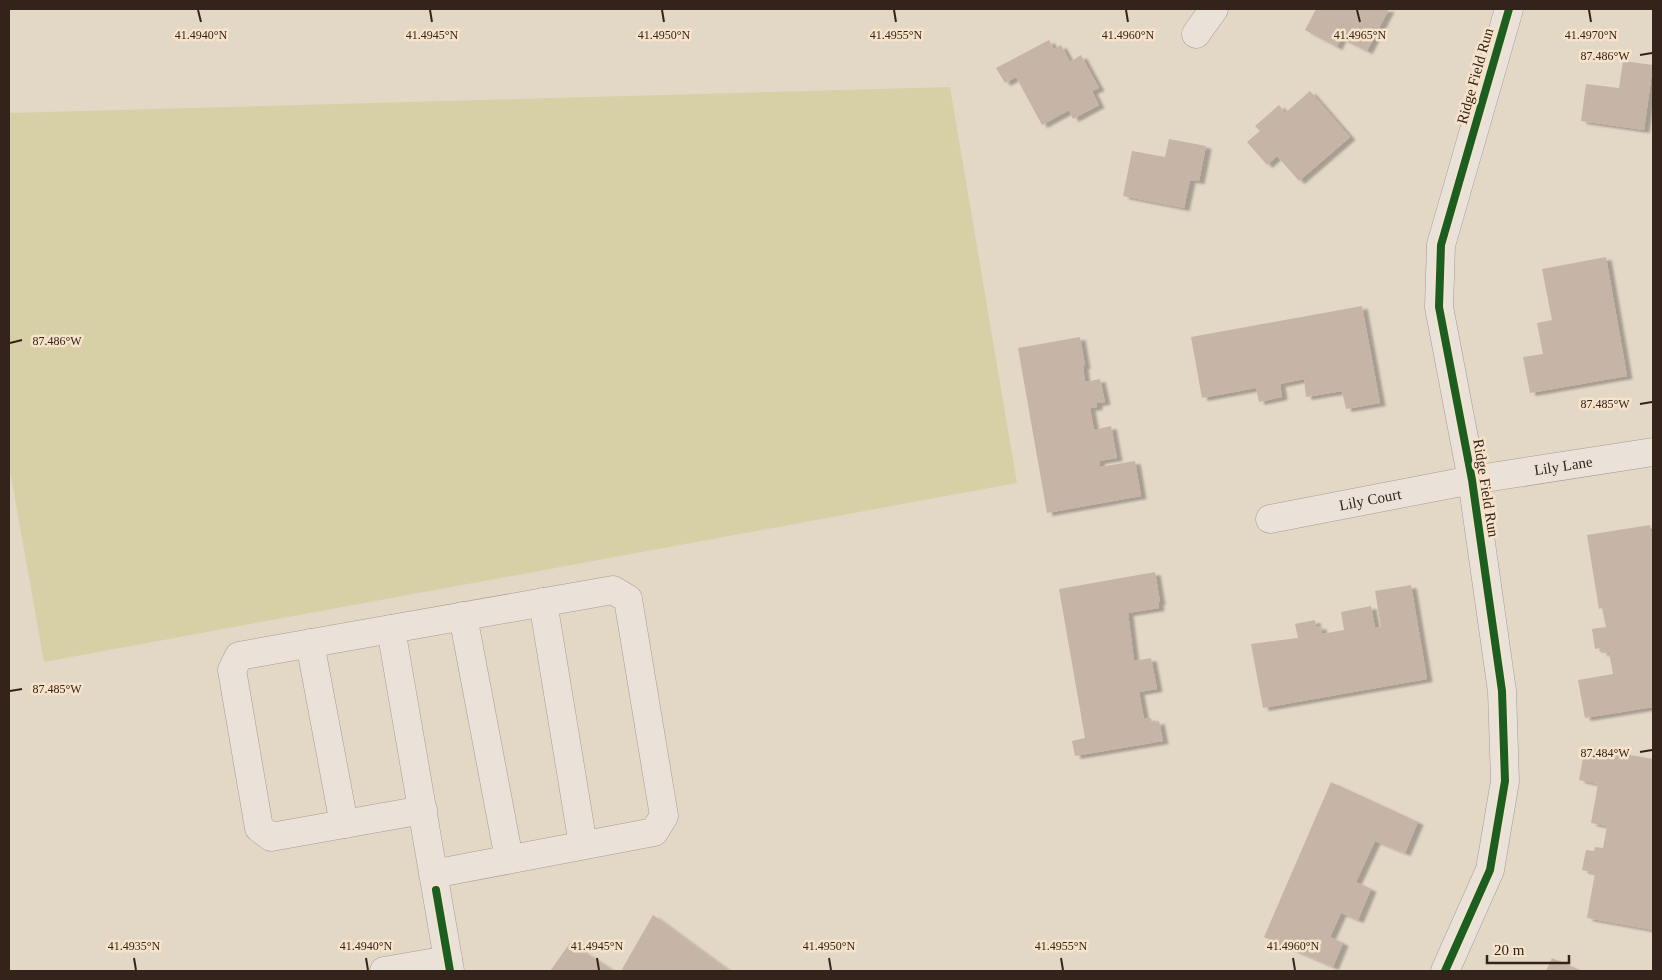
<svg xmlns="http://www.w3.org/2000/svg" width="1662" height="980" viewBox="0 0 1662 980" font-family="Georgia,serif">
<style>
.green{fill:#d7d0a7}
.building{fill:#c6b4a7;filter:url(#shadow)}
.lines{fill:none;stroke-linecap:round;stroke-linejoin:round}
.minor-casing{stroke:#a79c90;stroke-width:29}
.minor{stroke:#eae2d9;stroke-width:28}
.cycleway-casing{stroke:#f7e3ca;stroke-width:11}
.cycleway{stroke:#1b5e20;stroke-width:8}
.ticks{fill:none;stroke:#34231a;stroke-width:2}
.labels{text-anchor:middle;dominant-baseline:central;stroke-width:5;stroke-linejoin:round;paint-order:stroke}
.street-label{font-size:15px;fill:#34231a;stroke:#f7e3ca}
.ticks-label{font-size:12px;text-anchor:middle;fill:#34231a;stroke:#f7e3ca;stroke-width:5;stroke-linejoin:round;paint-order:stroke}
</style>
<defs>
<filter id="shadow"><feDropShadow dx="5.5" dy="3" stdDeviation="1" flood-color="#0004"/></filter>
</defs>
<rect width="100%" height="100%" fill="#e3d7c6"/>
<!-- green -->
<path class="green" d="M950,87l67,396 -973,179 -35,-197v-352z"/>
<!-- building -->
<g class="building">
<path d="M1316,9h73l-22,42 -26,-13 -4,9 -32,-17z"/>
<path d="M1049,40l5,9 7,-4 9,17 11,-7 18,33 -7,3 7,14 -26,14 -4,-9 -27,15 -26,-48 -11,6 -9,-15z"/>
<path d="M1623,61l30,4 -9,65 -63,-9 5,-37 33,4z"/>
<path d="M1310,91l40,46 -51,44 -22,-25 -10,9 -20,-23 13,-11 -5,-5 24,-21 6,8z"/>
<path d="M1169,139l37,7 -7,35 -9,-1 -6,28 -61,-12 9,-45 33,6z"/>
<path d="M1606,257l21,119 -97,17 -7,-36 20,-3 -6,-31 15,-3 -10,-51z"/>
<path d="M1362,306l18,97 -34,6 -4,-18 -36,6 -2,-18 -24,5 2,13 -23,5 -3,-14 -54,10 -11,-61z"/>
<path d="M1080,337l5,29h-2l2,16 15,-3 5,23 -8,1v4l-7,1 4,22 17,-4 6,32 -18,3 1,6 35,-6 6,35 -94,17 -29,-165z"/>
<path d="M1650,525l3,17v165l-68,11 -7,-38 35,-6 -4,-22 -7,1 -1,-5 -6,1 -3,-20 14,-2 -4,-19 -3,1 -12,-74z"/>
<path d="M1155,572l5,30h-2l1,6 -31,5 6,48 17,-3 6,31 -18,3 5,27 7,-1 1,5 7,-2 4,20 -88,15 -3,-15 13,-3 -26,-149z"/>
<path d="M1411,585l16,94 -164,29 -12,-64 47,-6 -3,-14 20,-4 1,7 5,-1 1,8 22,-4 -3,-18 30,-6 4,22 6,-1 -6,-36z"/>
<path d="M1585,747l68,12v171l-66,-12 8,-45 -13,-3 4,-20 8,1 1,-4 8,1 4,-22 -16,-3 7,-39 -19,-4z"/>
<path d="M1331,782l87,40 -13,31 -30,-12 -19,41 15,7 -13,31 -17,-7 -11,24 13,6 -10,24 -69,-30z"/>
<path d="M653,915l76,56h-108z"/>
<path d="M570,943l44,28h-64z"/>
<path d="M1552,958l30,13h-36z"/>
</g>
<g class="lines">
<defs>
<g id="minor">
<path d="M1196,34l18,-25"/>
<path id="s1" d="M1270,519l202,-39 181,-28"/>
<path d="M543,602l40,243"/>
<path d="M463,616l46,243"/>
<path d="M391,629l-152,27 -7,14 27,158 12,9 152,-27"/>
<path d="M310,643l34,181"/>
<path d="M433,874l221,-42 10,-16 -36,-217 -15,-9 -222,39 59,342"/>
<path d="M384,971l64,-11"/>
<path d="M1445,971l45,-101 15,-89 -3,-90 -30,-211 -33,-173 2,-62 68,-236"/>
</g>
</defs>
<!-- minor casing -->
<use href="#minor" class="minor-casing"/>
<!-- minor -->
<use href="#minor" class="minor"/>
<defs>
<g id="cycleway">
<path d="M436,890l14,81"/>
<path d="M1445,971l45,-101 15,-89 -3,-90 -30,-211 -33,-173 2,-62 68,-236"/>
</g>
</defs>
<!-- cycleway casing -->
<use href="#cycleway" class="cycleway-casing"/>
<!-- cycleway -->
<use href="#cycleway" class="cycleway"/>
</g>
<!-- ticks -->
<path class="ticks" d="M198,10l3,12M430,10l2,12M662,10l2,12M894,10l2,12M1126,10l2,12M1357,10l3,12M1589,10l2,12M1640,55l12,-2M10,343l12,-3M1640,404l12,-2M10,691l12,-2M1640,752l12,-2M134,958l2,12M366,958l2,12M597,958l2,12M829,958l2,12M1061,958l2,12M1293,958l2,12"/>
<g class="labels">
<!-- street labels -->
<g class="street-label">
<text transform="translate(1475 76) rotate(-74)">Ridge Field Run</text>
<text stroke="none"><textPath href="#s1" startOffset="298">Lily Lane</textPath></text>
<text transform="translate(1486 488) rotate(81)">Ridge Field Run</text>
<text stroke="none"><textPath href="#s1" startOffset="102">Lily Court</textPath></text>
</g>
</g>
<g class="ticks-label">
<text x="201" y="39">41.4940°N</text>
<text x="432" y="39">41.4945°N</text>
<text x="664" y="39">41.4950°N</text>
<text x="896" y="39">41.4955°N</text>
<text x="1128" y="39">41.4960°N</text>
<text x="1360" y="39">41.4965°N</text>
<text x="1591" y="39">41.4970°N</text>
<text x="1605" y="60">87.486°W</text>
<text x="57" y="345">87.486°W</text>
<text x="1605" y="408">87.485°W</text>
<text x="57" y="693">87.485°W</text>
<text x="1605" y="757">87.484°W</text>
<text x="134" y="950">41.4935°N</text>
<text x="366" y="950">41.4940°N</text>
<text x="597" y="950">41.4945°N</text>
<text x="829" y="950">41.4950°N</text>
<text x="1061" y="950">41.4955°N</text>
<text x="1293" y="950">41.4960°N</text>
</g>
<!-- border -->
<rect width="1662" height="980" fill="none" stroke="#34231a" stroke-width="20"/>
<!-- scale -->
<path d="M1487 955v8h82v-8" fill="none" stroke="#34231a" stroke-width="2.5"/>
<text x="1494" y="955" font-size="15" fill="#34231a" stroke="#f7e3ca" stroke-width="4" paint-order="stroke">20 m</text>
</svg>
